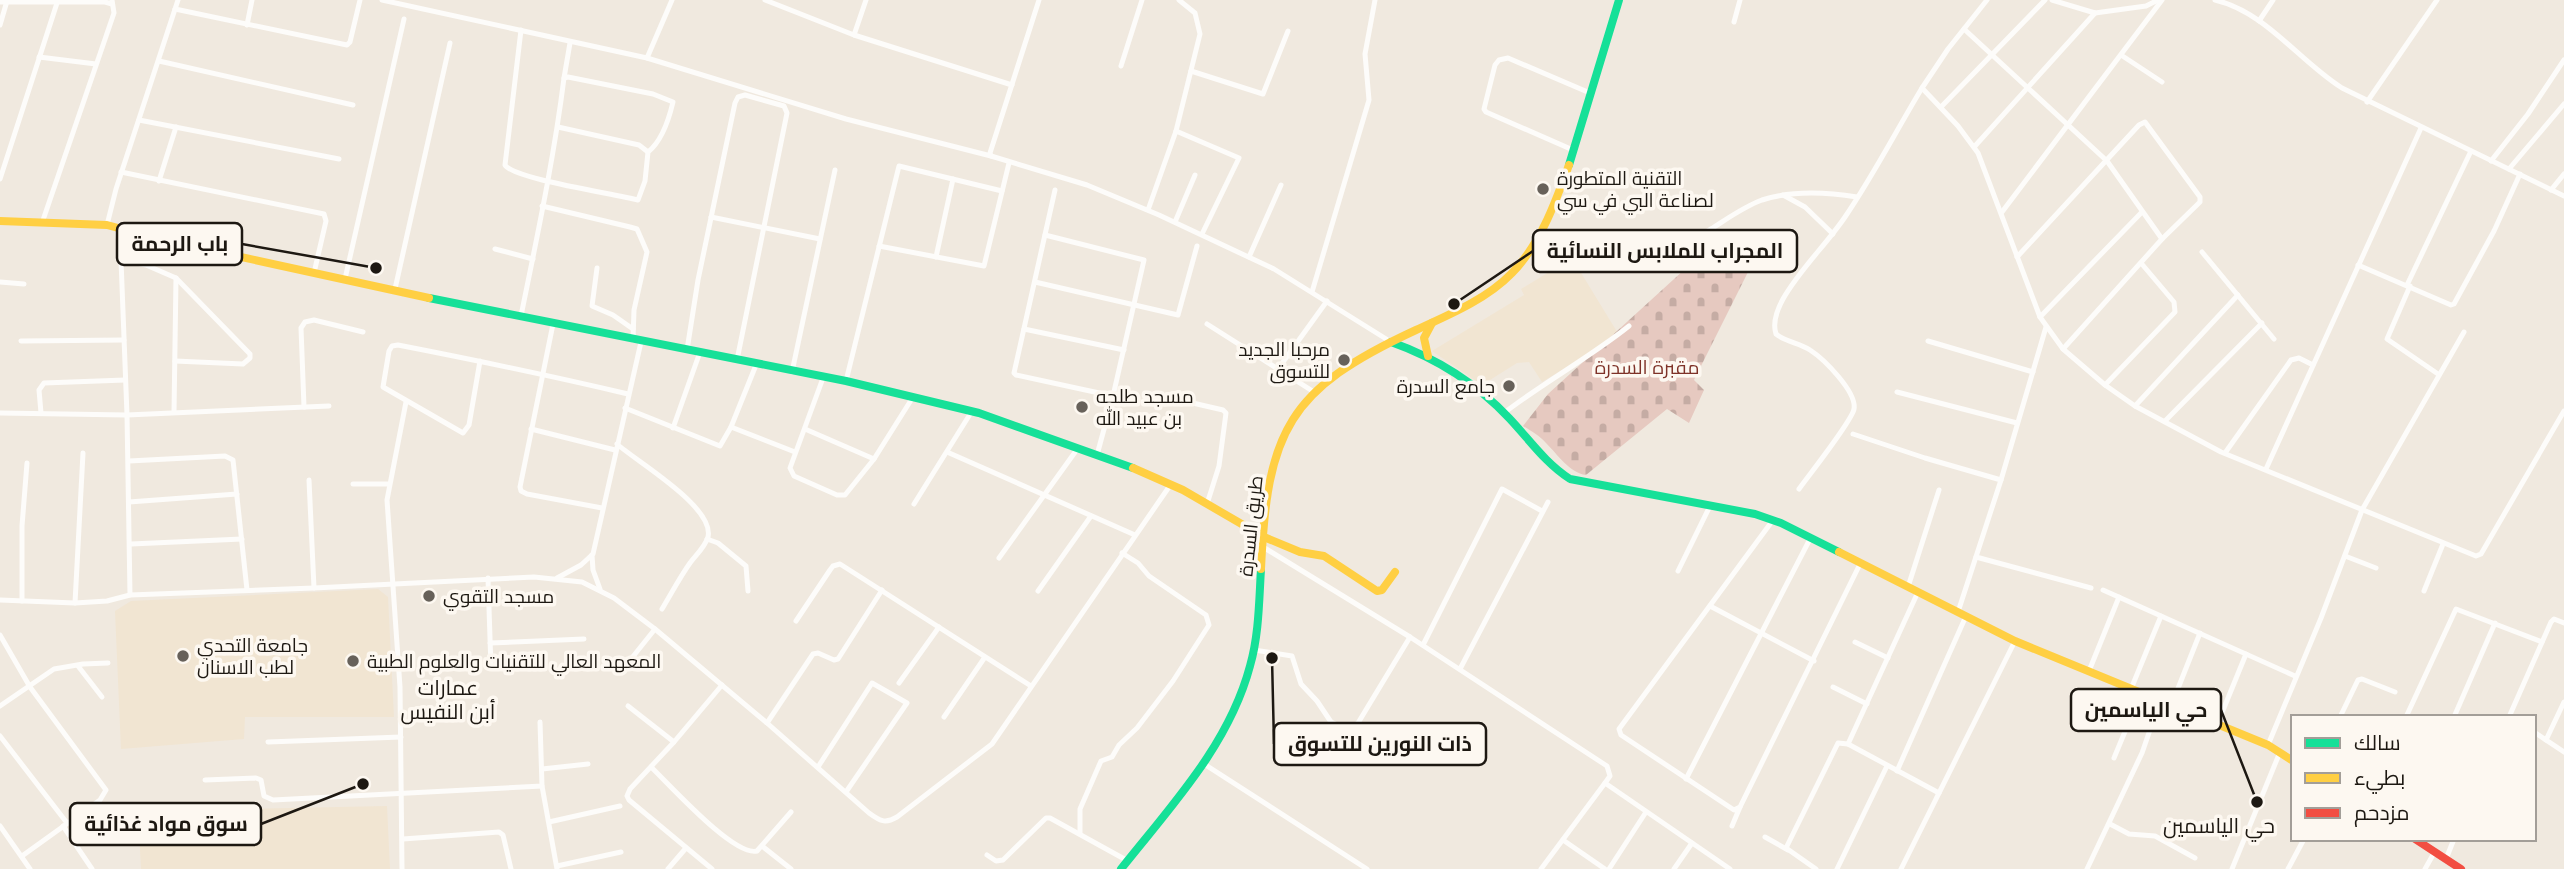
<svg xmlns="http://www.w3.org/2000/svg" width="2564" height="869" viewBox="0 0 2564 869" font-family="'Fira Sans',Cairo,sans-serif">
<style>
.built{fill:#f1e5d2}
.cemetery{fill:url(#cemetery-stones)}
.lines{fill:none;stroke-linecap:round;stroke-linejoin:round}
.street{stroke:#fdfcfa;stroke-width:5}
.fast{stroke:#16e098;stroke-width:8}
.slow{stroke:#ffcf43;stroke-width:8}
.jam{stroke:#f24e42;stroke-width:8}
.poi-dot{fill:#67615a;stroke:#fdf8f1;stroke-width:2.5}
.labels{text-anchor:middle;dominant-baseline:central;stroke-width:7;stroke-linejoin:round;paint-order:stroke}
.poi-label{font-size:19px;fill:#1d1812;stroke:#fdf8f1;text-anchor:start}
.park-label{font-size:19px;fill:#7e3228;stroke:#fdf8f1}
.street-label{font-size:19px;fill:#1d1812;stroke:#fdf8f1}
.neighbourhood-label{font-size:21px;fill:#1d1812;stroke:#fdf8f1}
.leader{fill:none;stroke:#1d1812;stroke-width:2.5}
.callout-dot{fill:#1d1812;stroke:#fdf8f1;stroke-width:2.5}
.callout{fill:#fdf8f1;stroke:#1d1812;stroke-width:2.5}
.callout-label{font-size:21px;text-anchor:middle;font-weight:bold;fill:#1d1812}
</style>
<defs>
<pattern id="cemetery-stones" width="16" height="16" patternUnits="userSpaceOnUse" patternTransform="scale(1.75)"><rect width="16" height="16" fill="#e6c9c0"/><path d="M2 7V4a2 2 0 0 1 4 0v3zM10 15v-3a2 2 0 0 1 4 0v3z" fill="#c5aca4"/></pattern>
</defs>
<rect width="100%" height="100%" fill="#f0e9df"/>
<!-- built -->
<g class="built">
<path d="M1572,258l47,77 -77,47 -13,-20 -12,1 -35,22 -50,-34 92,-56 -3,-6z"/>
<path d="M378,589l10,8 6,120h-149l-1,22 -123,10 -6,-138 16,-10z"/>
<path d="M387,806l3,63h-249l-3,-58z"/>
</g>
<!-- cemetery -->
<path class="cemetery" d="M1703,246l45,26 -54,108 10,10 -15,33 -22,-14 -81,66c-16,-2 -29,-21 -40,-32 -6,-7 -15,-12 -23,-17l25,-32 137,-125 -5,-4z"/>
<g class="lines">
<!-- street -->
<g class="street">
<path d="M382,0l265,58 199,61 145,37 96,29 72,30 115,54 117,73"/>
<path d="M765,0l89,35 158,50"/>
<path d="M1987,0l-39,49 -26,39 36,38 20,27 62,164 23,32 42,36 30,21 86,46 255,104 5,-2 83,-143"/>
<path d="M2052,0l43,13 51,-7 12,-6"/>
<path d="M2215,0c51,12 84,61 127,88l222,108"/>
<path d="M0,2h105l7,2"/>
<path d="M175,9l172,36 3,-3 10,-42"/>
<path d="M2259,21l14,-21"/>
<path d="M1734,22l6,-22"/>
<path d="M0,25l7,-24"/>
<path d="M247,25l5,-25"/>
<path d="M1964,29l143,132 55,78"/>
<path d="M521,30l-16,135c8,14 112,29 133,35l7,-19 3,-29c14,-11 21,-33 25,-50l-20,-8 -85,-17 -4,1c-10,80 -27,159 -43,238"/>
<path d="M854,35l12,-35"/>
<path d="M2121,55l41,27"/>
<path d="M39,57l57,7"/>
<path d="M647,58l25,-58"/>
<path d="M159,61l194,44"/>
<path d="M1121,66l21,-66"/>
<path d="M1191,71l72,23 25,-63"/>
<path d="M564,78l6,-35"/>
<path d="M2367,102l70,-102"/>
<path d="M1941,107l104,-107"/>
<path d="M139,120l200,39"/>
<path d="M558,127l81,18 9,7"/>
<path d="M1176,131l63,27 -37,76"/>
<path d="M1975,146l120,-133"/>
<path d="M1573,150l-87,-38 -2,-3 11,-44 4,-5 9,-2 82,35"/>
<path d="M991,156l-1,-3 49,-153"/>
<path d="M2491,161l37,-47 36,-54"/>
<path d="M2509,169l55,-65"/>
<path d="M121,172l203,42 2,7 -12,52"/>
<path d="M0,179l57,-176"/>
<path d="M159,181l17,-54"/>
<path d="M1055,190l-41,183 2,2 97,21"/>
<path d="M2551,190l13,-16"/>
<path d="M1783,195l22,12 28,27"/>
<path d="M542,206l88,21 7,2 10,23 -13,58 -1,30"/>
<path d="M1148,210l28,-79 24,-97 -5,-21 -16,-13"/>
<path d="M2002,212l160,-212"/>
<path d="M711,217l109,22"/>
<path d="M1175,222l20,-47"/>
<path d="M42,223l72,-210 -2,-13"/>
<path d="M107,225l9,-36 62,-189"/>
<path d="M117,228l4,32 6,155 3,180"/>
<path d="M1045,235l99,25 -31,136 -16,59"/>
<path d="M1537,240c16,7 32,18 49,23 48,15 86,-10 125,-34 16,-10 32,-22 51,-29 31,-10 64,-8 95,-3"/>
<path d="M879,246l105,20 25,-103"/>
<path d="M495,249l38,10"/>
<path d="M2202,252l72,87"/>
<path d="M936,257l17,-78"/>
<path d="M1249,257l32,-72"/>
<path d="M2017,257l122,-132 6,-3 55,75v5l-38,37 -99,110"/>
<path d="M121,260l25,5 30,13 74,76v4l-7,6 -68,-3"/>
<path d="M2358,265l93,40 3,-1 40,-73 26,-57"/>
<path d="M597,268l-5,38 21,9 20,14"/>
<path d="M345,279l59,-260"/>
<path d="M0,282l24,2"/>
<path d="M1035,282l143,33 19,-69"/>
<path d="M2407,285l64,-134"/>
<path d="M2410,286l-23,53 51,35"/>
<path d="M395,289l55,-246"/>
<path d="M1312,292l57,-192 -4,-46 10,-54"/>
<path d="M2040,317l102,-105"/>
<path d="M553,324l-33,163 1,4 6,3 75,14"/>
<path d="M1207,324l107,68"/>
<path d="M1024,329l100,21"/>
<path d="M21,341l103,-1"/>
<path d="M1928,341l105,31"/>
<path d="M687,350l11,-70 37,-177 3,-6 7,-2 39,11 3,7 -50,247"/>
<path d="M480,361l-11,64 -6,8 -80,-46 6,-36 3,-5 6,-1c77,15 154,31 230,49"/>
<path d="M1278,369l49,-68"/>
<path d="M792,372l43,-202"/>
<path d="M823,378l-33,90 4,8 43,19h8l29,-36 39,-62"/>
<path d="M846,381l53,-215 103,25"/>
<path d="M2105,385l70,-73 -1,-10 -33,-39"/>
<path d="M1897,392l120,31"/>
<path d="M1171,398l52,12 3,3 -7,53 -12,38"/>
<path d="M2135,406l103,-111"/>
<path d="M304,407l-3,-79 4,-6 9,-2 49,12"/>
<path d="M625,408l95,38 11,-19 25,-62"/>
<path d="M174,412l2,-134"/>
<path d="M0,413l127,2 202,-9"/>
<path d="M41,413l-2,-23 5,-7 81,-3"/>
<path d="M1504,413c40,-31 85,-55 125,-87"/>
<path d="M2165,421l97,-98"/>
<path d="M731,427l64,25"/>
<path d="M673,428l27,-76"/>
<path d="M531,429l84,21"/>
<path d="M805,429l69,30"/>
<path d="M1853,434l72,24 76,22"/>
<path d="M617,444c20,18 98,63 91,93 -3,10 -12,18 -18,26 -10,14 -19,31 -28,46"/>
<path d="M947,452l188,83"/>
<path d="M2225,453l66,-93 8,-2 14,7"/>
<path d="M129,461l96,-5 8,4 14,130"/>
<path d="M2266,469l155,-341"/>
<path d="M309,480l5,108"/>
<path d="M353,484h36"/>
<path d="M1799,489c10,-14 53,-68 55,-80 3,-17 -30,-50 -44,-59 -10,-7 -24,-8 -34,-16 -4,-12 1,-24 7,-35 17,-30 43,-54 62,-82 28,-41 51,-86 77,-129"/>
<path d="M129,502l108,-8"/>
<path d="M914,504l58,-93"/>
<path d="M1773,520l-154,209 2,6 113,75 6,-3 121,-245"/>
<path d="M707,539l11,4 28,23 2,25"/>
<path d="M131,544l111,-5"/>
<path d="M1263,547l147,90 197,129 3,10 -5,7"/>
<path d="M592,555l1,15 7,19"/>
<path d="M2345,556l31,12"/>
<path d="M1976,557l115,31"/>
<path d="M999,558l79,-110"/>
<path d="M1678,571l32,-65"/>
<path d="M488,578l3,90"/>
<path d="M557,578l24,-13 12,-11 48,-212"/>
<path d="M1908,587l31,-97"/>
<path d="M2103,590l192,86"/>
<path d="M1038,591l53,-75"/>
<path d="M2424,591l19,-47"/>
<path d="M0,600l75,3 32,-2 23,-6 184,-7 220,-11 48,5 32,16 41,31 112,94 102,90c11,8 16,11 28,4l95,-73 179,-260"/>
<path d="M22,601v-75l5,-63"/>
<path d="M75,603l8,-150"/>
<path d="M1710,606l104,55"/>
<path d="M1958,612l43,-132 45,-153"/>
<path d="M796,621l34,-51 3,-4 7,-2 191,122"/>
<path d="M0,635l30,52 76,103 -6,10 -78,56"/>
<path d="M1855,642l33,16"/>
<path d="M490,643l94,-4"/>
<path d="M1423,645l79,-156 40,22"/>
<path d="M1254,650l38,6 9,28 16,17 14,21 17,8 10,-7 52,-86"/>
<path d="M78,666l24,31"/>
<path d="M623,669l32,-40"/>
<path d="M1460,669l88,-167"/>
<path d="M2089,671l30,-74"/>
<path d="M899,683l40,-56"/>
<path d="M1833,687l34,17"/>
<path d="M2131,689l30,-73"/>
<path d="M0,706l54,-37 29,-5 25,-1"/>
<path d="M628,706l46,36"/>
<path d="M2171,706l29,-73"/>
<path d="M944,717l41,-60"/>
<path d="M2340,717l18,-37 4,-1 33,13"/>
<path d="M2406,717l50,-108 86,33"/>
<path d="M2454,717l41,-94"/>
<path d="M2509,717l42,-95 3,-3 10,4"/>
<path d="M767,723l46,-69 5,-1 16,7 4,-1 44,-69"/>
<path d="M2217,725l29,-71"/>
<path d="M2534,732l30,20"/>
<path d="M0,736l67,87"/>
<path d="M2546,740l18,-38"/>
<path d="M268,742l133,-5"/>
<path d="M1848,744l70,-152"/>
<path d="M2268,745l53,-127 41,-108 102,-178"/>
<path d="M2114,758l27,-65"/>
<path d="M1204,764l163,105"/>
<path d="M651,767c19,18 83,90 106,84l34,-39"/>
<path d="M818,767l54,-84 35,20 -61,89"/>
<path d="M542,769l46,-5"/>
<path d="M1897,771l69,-155"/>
<path d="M1686,779l125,-242"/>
<path d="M205,780l51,-2 5,2 3,16 9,4 269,-14 -2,-64"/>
<path d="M542,786l15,83"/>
<path d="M549,822l71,-16"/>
<path d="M2110,824l19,10 26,2 40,22"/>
<path d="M0,826l30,43"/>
<path d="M63,826l29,43"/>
<path d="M1732,826l8,-19"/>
<path d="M1080,833v-24l21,-48 11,-4 7,-12 18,-17 36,-47 36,-56 -3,-10 -57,-39 -11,-13 -16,-10"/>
<path d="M1765,837l23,13"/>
<path d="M403,839l96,-7 4,3 8,34"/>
<path d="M1563,840l42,29"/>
<path d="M762,846l29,23"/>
<path d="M987,855l9,6 7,-1 43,-42h4l78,43"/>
<path d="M2446,859l8,-20"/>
<path d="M557,866l64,-14"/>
<path d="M402,869l-2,-182 -13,-187 19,-98"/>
<path d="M668,869l18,-21"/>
<path d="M712,869l-83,-69 -2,-4 3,-7 44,-47 48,-57"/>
<path d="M1541,869l64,-86 125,86"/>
<path d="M1609,869l37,-57"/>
<path d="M1674,869l18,-26"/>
<path d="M1816,869l-30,-21 52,-105 10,1 91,49"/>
<path d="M1837,869l50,-103"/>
<path d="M1901,869l114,-228"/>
<path d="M2087,869l55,-116 18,-52"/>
<path d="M2232,869l48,-117"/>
<path d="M2288,869l16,-30"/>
<path d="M2425,869l9,-16"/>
</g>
<!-- fast -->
<g class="fast">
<path d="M1569,165l50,-165"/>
<path d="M429,298l417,83 133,32 154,55"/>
<path d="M1391,342c45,16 85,41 118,76 20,21 36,45 61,61l185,35 26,9 58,29"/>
<path d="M1121,869c50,-63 108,-124 129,-203 9,-31 9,-65 11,-97"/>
</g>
<!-- slow -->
<g class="slow">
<path d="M0,221l107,4 56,15 266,58"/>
<path d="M1428,356l-4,-18 8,-15"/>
<path d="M1133,468l50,22 81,47 36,15 24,4 53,35 5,-1 13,-18"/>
<path d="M1839,552l176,89 253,104 25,16"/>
<path d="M1261,569c6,-138 27,-180 155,-239 33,-15 71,-31 96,-57 29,-30 43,-70 57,-108"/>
</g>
<!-- jam -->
<path class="jam" d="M2415,839l46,30"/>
</g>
<!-- markers -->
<g class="poi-dot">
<circle cx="1543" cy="189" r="7"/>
<circle cx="1344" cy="360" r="7"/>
<circle cx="1509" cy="386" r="7"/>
<circle cx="1082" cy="407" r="7"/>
<circle cx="429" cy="596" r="7"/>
<circle cx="183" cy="656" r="7"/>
<circle cx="353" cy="661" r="7"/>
</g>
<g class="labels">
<!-- poi labels -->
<g class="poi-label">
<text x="1557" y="178">التقنية المتطورة<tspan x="1557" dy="22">لصناعة البي في سي</tspan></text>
<text x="1330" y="349" text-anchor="end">مرحبا الجديد<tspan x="1330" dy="22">للتسوق</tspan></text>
<text x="1495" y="386" text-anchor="end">جامع السدرة</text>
<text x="1096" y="396">مسجد طلحه<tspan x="1096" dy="22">بن عبيد الله</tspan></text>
<text x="443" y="596">مسجد التقوي</text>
<text x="197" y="645">جامعة التحدي<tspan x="197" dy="22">لطب الاسنان</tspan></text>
<text x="367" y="661">المعهد العالي للتقنيات والعلوم الطبية</text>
</g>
<!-- park labels -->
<g class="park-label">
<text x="1647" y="367">مقبرة السدرة</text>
</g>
<!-- street labels -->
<g class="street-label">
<text transform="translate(1251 526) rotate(-84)">طريق السدرة</text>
</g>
<!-- neighbourhood labels -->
<g class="neighbourhood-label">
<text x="448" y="688">عمارات<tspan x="448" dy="24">أبن النفيس</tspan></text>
<text x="2219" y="826">حي الياسمين</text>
</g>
</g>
<!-- callouts -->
<path class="leader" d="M376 268L242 244M1454 304L1533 251M2257 802L2221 710M1272 658L1274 744M363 784L261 824"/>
<g class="callout-dot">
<circle cx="376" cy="268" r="7"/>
<circle cx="1454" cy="304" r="7"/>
<circle cx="2257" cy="802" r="7"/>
<circle cx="1272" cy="658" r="7"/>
<circle cx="363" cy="784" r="7"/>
</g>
<g class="callout">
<rect x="117" y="223" width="125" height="42" rx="7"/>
<rect x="1533" y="230" width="264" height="42" rx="7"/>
<rect x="2071" y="689" width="150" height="42" rx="7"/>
<rect x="1274" y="723" width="212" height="42" rx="7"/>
<rect x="70" y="803" width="191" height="42" rx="7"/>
</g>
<g class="callout-label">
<text x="180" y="251">باب الرحمة</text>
<text x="1665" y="258">المجراب للملابس النسائية</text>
<text x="2146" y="717">حي الياسمين</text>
<text x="1380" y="751">ذات النورين للتسوق</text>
<text x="166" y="831">سوق مواد غذائية</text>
</g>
<!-- legend -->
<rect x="2291" y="715" width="245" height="126" fill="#fdf8f1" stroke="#a39e98" stroke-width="2"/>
<rect x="2305" y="738" width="35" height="10" fill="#16e098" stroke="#a39e98" stroke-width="2"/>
<text x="2354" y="750" font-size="21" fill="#1d1812">سالك</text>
<rect x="2305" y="773" width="35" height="10" fill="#ffcf43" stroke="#a39e98" stroke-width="2"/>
<text x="2354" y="785" font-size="21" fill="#1d1812">بطيء</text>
<rect x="2305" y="808" width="35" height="10" fill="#f24e42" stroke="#a39e98" stroke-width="2"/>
<text x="2354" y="820" font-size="21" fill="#1d1812">مزدحم</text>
</svg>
